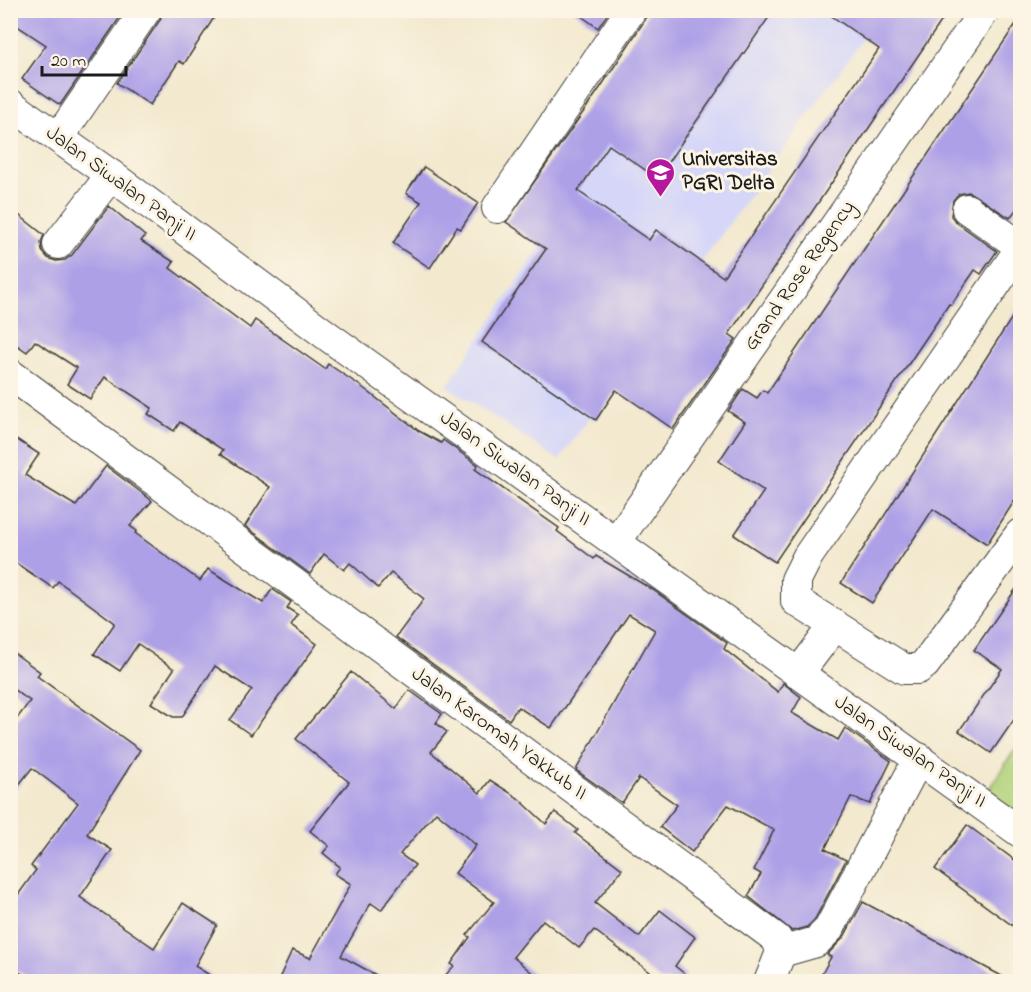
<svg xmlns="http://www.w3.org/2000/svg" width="1031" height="992" viewBox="0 0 1031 992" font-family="'Indie Flower',sans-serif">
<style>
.built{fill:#d6d7f8}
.green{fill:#b1d27a;stroke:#66774b;stroke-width:1.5}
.building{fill:#aea0e7}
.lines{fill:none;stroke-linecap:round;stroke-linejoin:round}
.minor-casing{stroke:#3c3b37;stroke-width:32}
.minor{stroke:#fff;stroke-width:30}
.labels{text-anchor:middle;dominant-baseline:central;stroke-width:6;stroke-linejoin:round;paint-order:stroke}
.poi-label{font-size:21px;font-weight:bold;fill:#1c1c1c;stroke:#fcf5e5;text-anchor:start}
.street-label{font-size:21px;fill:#1c1c1c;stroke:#fcf5e5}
</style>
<rect width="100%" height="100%" fill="#fcf5e5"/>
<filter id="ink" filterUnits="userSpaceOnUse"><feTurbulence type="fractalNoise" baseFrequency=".0167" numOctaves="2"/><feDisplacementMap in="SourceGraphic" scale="12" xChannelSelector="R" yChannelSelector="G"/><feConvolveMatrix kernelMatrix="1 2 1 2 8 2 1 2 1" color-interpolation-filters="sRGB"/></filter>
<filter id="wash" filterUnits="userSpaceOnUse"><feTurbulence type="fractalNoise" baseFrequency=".008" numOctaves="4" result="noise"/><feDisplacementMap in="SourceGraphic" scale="24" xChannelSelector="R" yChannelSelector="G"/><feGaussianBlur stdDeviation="1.35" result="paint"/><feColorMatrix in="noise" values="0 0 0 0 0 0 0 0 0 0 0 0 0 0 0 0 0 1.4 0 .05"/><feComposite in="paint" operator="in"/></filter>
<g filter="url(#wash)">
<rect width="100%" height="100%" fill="#f3e9cf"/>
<!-- built -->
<path class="built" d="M700,11h183l-324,449 -112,-74z"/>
<!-- green -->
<path class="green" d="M1020,742v96l-43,-31z"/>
<g id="blocks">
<!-- building -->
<g class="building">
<path d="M10,10h115l-65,95 -38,-26 24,-34 -36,-24z"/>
<path d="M163,10h56l-35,54 -5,-3 -29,44 -33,-22 43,-63z"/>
<path d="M573,10h37l-12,18z"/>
<path d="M648,10h126l-117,168 -48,-33 -31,46 71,49 7,-10 67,47 156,-228 -56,-39h126l-220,324 7,5 -63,90 -57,-39 -20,30 -114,-78 64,-93 -40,-27 92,-131 47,-71z"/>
<path d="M1020,18v186l-10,14 -41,-26 -10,2 -6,6 -2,16 6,7 40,28 -16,23 -6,-4 -24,35 -2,-1 -174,258 -41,-27 30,-44 -45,-30 26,-39 -17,-11 15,-22 14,9 6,-8 4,3z"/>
<path d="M424,167l54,36 -17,26 -4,-2 -27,41 -37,-25 28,-41 -15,-9z"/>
<path d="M109,206l36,30 -4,5 33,21 -4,6 80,60 5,-8 70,49 3,-5 34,23 57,44 22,12 2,-3 35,25 -3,4 84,59 -2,3 37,28 2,-3 57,34 74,53 -3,6 54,43 5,-9 18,14 -9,16 46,27 7,-12 46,33 -21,43 -19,-7 -26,52 21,11 -31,59 -8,8 -15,4 -44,-35 13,-22 -7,-4 20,-40 -46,-25 -36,47 -32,-25 17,-22 -38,-27 -17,25 -46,-33 79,-140 -26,-16 -78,114 -33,-21 -9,13 -113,-83 28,-38 -33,-26 -13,15 -28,-25 -6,7 -20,-16 -14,20 -65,-48 25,-39 -50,-33 3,-4 -43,-28 -6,9 -26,-17 4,-6 -47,-31 -15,22 -23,-15 10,-16 -42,-27 -8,11 -17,-12v-132l34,27 -3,7 1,9 6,7 8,3 9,-1 7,-5z"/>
<path d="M1020,305v187l-33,52 -54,-35 -61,94 -31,-20z"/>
<path d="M10,435l29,19 -14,21 51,31 30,-40 40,30 6,5 -22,25 7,5 -2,2 65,48 8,-12 55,34 9,-14 19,13 -4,6 11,7 -7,10 26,19 -66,91 -21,-15 22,-30 -37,-24 -33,51h-9l-22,-14 23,-34 -36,-25 -18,27 -26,-17 21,-31 -57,-42 -5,7 -43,-29z"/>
<path d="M1020,583v128l-29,42 -32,-22 43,-62 -28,-19z"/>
<path d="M10,650l30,22 -3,4 103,74 -53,84 25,16 -32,47 74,51 29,-45 34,22 -22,41 24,15h-185l-24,-14v-61l26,-36 -5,-4 47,-63 -46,-35 -22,28v-68l20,-27 -20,-14z"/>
<path d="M351,672l45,37 13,-19 33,24 -6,9 11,9 -16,20 49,41 10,-13 28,18 28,26 9,-12 23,18 -3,3 47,36 -27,34 44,34 21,-27 35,27 -20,29 11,9 -5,6h-19l-68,-51 -15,18 -36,-28 -30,37 29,24h-102l14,-15 -3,-2 19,-27 -3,-2 27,-33 -39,-29 21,-28 -40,-33 -36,42 15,11 -34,45 -10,-7 -30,53 46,25h-109l14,-31 18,8 41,-74 -16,-10 5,-7 -17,-14 6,-7 -19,-15 39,-49 -53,-43z"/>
<path d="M967,825l53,39v67l-85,-62z"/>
<path d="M863,902l148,79h-193l13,-24 -4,-2 17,-18z"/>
</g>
</g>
</g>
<g filter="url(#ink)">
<use href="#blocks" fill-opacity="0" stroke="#3c3b37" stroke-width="1.5"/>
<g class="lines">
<defs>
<g id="minor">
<path d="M10,104l101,71 218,162 691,495"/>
<path d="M59,137l87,-127"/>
<path d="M497,208l134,-198"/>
<path d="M967,209l53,37"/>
<path d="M58,244l53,-69"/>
<path d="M1020,249l-212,307 -12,24v21l108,68h14l7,-5 95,-130"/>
<path d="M10,374l767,565 4,13"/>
<path d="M616,542l369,-532"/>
<path d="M798,674l37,-49"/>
<path d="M781,952l35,-10 13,-13 90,-171"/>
<path d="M769,982l12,-30"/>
</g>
</defs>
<!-- minor casing -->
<use href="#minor" class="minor-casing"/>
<!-- minor -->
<use href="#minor" class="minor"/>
</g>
</g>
<!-- icons -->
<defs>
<symbol id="university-pin" viewBox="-11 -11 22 30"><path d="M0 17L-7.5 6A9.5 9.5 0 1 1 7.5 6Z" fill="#b5179e" stroke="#fcf5e5"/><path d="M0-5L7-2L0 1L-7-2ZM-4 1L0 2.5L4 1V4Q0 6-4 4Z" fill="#fff"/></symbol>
</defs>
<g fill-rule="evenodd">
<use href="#university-pin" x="644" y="156" width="33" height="45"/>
</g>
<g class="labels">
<!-- poi labels -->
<g class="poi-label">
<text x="682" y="160">Universitas<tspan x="682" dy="24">PGRI Delta</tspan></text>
</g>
<!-- street labels -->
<g class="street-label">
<text transform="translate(121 184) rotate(36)">Jalan Siwalan Panji II</text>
<text transform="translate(800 276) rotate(-55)">Grand Rose Regency</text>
<text transform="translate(515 469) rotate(36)">Jalan Siwalan Panji II</text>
<text transform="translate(499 734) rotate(36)">Jalan Karomah Yakkub II</text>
<text transform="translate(910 752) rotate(35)">Jalan Siwalan Panji II</text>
</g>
</g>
<!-- margin -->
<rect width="1031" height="992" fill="none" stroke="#fcf5e5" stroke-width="36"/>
<!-- scale -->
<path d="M42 66v9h84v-9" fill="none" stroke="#1c1c1c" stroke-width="3"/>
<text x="51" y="66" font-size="18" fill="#1c1c1c" stroke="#fcf5e5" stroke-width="4.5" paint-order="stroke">20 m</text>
</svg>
